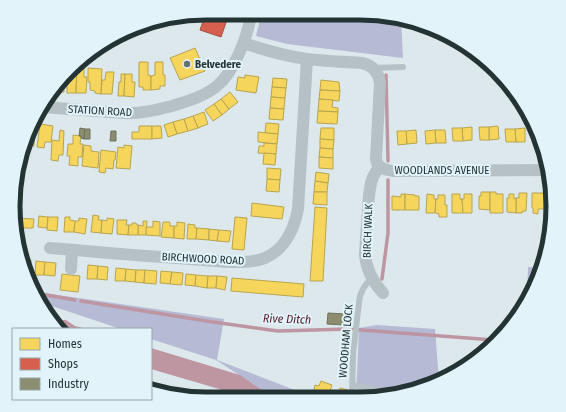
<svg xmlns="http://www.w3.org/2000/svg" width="566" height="412" viewBox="0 0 566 412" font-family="'Fira Sans Condensed',sans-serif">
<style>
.green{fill:#b6bad4}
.water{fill:#bd96a2}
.homes{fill:#f6d55c;stroke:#b7a450}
.shops{fill:#d6604d;stroke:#a15246}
.industry{fill:#8c8c6e;stroke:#6d715d}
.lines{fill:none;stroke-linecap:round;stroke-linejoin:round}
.stream{stroke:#bd96a2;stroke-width:3.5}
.lane{stroke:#b5c1c4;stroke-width:6}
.street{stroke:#b5c1c4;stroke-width:12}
.poi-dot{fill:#647274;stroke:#e2f4fa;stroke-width:1.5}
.labels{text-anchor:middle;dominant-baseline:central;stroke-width:4;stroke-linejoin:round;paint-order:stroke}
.poi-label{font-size:11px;font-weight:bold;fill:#243334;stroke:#e2f4fa;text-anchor:start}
.street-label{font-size:11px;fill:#243334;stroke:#e2f4fa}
.water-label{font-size:12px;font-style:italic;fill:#571826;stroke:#e2f4fa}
.rim{fill:none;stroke:#243334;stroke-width:5}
</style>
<rect width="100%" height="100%" fill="#dce8ec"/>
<!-- green -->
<g class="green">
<path d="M261,15l140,4 2,39 -116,-14 -31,-8z"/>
<path d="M528,267l11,1 -12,34z"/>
<path d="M31,286l13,7 180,26 -7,41 93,36 7,2h-32l-20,-6 -49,-32 -65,-21v-10h-30l-66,-22 -13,-2z"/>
<path d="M377,325l58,4 4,52 -5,3 -49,13 -29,1 3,-70z"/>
</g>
<!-- water -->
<g class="water">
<path d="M50,318l6,2h10l9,6 12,3h-28l-6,-5z"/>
<path d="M151,348l89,27 25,17 20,6h-27l-8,-2 -8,2 -23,-9 -68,-20z"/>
</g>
<!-- homes -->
<g class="homes">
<path d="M195,48l10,23 -25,9 -10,-22z"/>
<path d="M139,62h9v13l3,1v14h-8v-3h-4z"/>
<path d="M155,62h8v13h2v11h-5v3l-9,1v-14l4,-1z"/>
<path d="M75,67h2l-1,26h-9v-18l3,1v-5z"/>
<path d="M77,67h7v10h3l-1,16h-10z"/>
<path d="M88,68l14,1 -1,25 -6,-1v-2l-5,-1v-8h-2z"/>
<path d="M106,72h8l-2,22h-11l1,-14h3z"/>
<path d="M121,74h4l-1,22h-6l1,-14h2z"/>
<path d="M125,74h7v8h3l-1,15 -10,-1z"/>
<path d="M245,75l14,2 -3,16 -20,-3 2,-13 7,1z"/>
<path d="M64,76v16h-8v-6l5,-7z"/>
<path d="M273,78l14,1 -1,9 -14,-1z"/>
<path d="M321,80l18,2 1,9 -20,-1z"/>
<path d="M272,87l14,1 -1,10 -14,-1z"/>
<path d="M320,90l20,1 -1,10 -20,-2z"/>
<path d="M230,92l8,10 -9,7 -8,-10z"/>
<path d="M271,97l14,1 -1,11 -14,-1z"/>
<path d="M221,99l8,10 -7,6 -8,-11z"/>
<path d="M319,99l14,1 -1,7 6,1v4l-20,-1z"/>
<path d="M214,104l8,11 -9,6 -8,-11z"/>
<path d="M270,108l14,1 -1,11 -14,-1z"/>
<path d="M318,111l20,1 -1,12 -20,-1z"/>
<path d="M204,112l4,12 -10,4 -5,-12z"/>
<path d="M193,116l5,12 -10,3 -4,-12z"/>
<path d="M184,119l4,12 -11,3 -4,-12z"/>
<path d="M173,122l4,12 -9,3 -4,-12z"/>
<path d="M266,123l13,1 -1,10 -13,-1z"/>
<path d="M40,124l13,2 -2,16h-6l-1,6 -7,-1z"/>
<path d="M139,126h13v13h-20v-7h7z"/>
<path d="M152,126h9l1,12 -10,1z"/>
<path d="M498,126l1,13 -10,1v-13z"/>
<path d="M472,127v13l-9,1 -1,-13z"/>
<path d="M479,127h10v13h-9z"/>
<path d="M321,128h13v12l-14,-1z"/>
<path d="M452,128h10l1,13h-10z"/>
<path d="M525,128v14h-9l-1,-13z"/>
<path d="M505,129h10l1,13h-10z"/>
<path d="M533,129l6,13h-6z"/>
<path d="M60,130l4,1 -1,24h-4l-1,6 -7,-1 1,-20 7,1z"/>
<path d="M416,130l1,13 -10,1 -1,-13z"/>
<path d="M435,130h10l1,13h-10z"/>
<path d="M435,130l1,13 -10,1 -1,-13z"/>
<path d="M29,131h6l-1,15 -9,-1z"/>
<path d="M397,131h9l1,13 -9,1z"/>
<path d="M258,132l20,2 -1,10 -19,-2z"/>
<path d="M73,135l8,1 -1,8h3l-1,13h-4v9l-9,-1 1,-9h-3l1,-12h5z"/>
<path d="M320,139l14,1 -1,9 -13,-1z"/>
<path d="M264,143l13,1 -1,10 -18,-1 1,-7h5z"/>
<path d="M84,145l7,1v5l8,1 -1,16 -16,-2z"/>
<path d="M124,145l8,1 -2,23 -14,-1 2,-21 6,1z"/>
<path d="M320,148l13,1v9l-14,-1z"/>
<path d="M101,150l15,2 -1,8h-1l-1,9 -7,-1 -1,5 -6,-1z"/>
<path d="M264,153l12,1 -1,11 -12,-1z"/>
<path d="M319,157l14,1v11l-14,-1z"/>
<path d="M267,168l14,1 -1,11 -13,-1z"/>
<path d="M316,172l13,2 -1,9 -13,-2z"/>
<path d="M267,179l13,1 -1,12 -13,-1z"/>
<path d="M315,181l13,2 -1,9h-13z"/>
<path d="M314,192h13v13l-14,-1z"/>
<path d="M481,192h9v18l-11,-1v-13h2z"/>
<path d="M490,192h6v2h7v19h-13z"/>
<path d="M519,193h8l-1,18h-3l-1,2h-6v-15h3z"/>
<path d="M532,193h13l-1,16h-6v5l-5,-1v-5h-1z"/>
<path d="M545,193h4l1,16h-6z"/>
<path d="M401,194h4v16h-13v-14l9,1z"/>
<path d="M405,194l10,1v1h4v14h-14z"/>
<path d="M427,194l7,1v4h2l-1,14h-9z"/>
<path d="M452,194h8v5h2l1,14h-11z"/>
<path d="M464,194h8v19h-9l-1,-14h2z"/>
<path d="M509,194h5v5l2,-1v15l-9,-1v-14h2z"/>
<path d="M438,195h7v10h2v12h-8v-3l-4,-1 1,-14h2z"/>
<path d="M252,203l32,4 -2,12 -31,-3z"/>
<path d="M315,207l12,1 -4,73h-13z"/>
<path d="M93,215l6,1 -1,4h4l-1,13 -10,-1z"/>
<path d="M39,216l9,1 -1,11 -9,-1z"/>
<path d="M48,217h10l-1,14 -10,-1z"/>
<path d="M65,217h5v3l5,1 -1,11h-10z"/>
<path d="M235,217l12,1 -3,32 -12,-1z"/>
<path d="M15,218l19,1 -1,9h-13l-1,19 -4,-16z"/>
<path d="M79,218l8,1 -2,15 -11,-2 1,-11h4z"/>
<path d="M107,218l7,1 -2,15 -11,-1 1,-13 5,1z"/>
<path d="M117,220h10l-1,5h3l-1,10 -11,-1z"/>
<path d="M143,221h4l-1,14h-8v-10l5,1z"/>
<path d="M153,221l7,1v14l-14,-1v-8h7z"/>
<path d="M163,222h7v4h4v12l-13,-1z"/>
<path d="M177,222l8,1 -1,16 -10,-1v-12h3z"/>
<path d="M132,223h4l1,2h1v10h-10l1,-10h3z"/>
<path d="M188,224l7,1v3h2l-1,11h-9z"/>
<path d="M197,228l12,1v11l-13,-1z"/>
<path d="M209,229l10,1 -2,11 -8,-1z"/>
<path d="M219,230l12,1 -2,11 -12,-1z"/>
<path d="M22,259l9,1v11l-6,-1z"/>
<path d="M36,261l9,1 -1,13h-9z"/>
<path d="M45,262l11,1 -1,13 -11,-1z"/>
<path d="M88,265l10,1 -1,13h-10z"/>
<path d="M98,266l10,1 -1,13 -10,-1z"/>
<path d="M116,268l10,1 -1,12h-10z"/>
<path d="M126,269l10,1 -1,12 -10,-1z"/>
<path d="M136,270h9l-1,13 -9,-1z"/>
<path d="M145,270l12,1 -1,13 -12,-1z"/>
<path d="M161,271l11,1 -2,12 -10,-1z"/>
<path d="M172,272l11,1 -1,12 -12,-1z"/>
<path d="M62,274l18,2 -2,16 -18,-2z"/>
<path d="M186,274l10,1 -1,11 -10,-1z"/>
<path d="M196,275l12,1 -1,12 -12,-2z"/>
<path d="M208,276h9l-1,12h-9z"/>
<path d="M217,276l10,1 -2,13 -9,-2z"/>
<path d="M232,278l72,6 -1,13 -72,-6z"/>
<path d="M457,365h10l-10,6z"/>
<path d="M321,381l11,4 -2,6 9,3 1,-6 8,2 -2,8h-24l-9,-3 2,-10 4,1z"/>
<path d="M171,392l24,2 -1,5h-1z"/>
</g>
<!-- shops -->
<path class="shops" d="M206,13l23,1 -8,23 -21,-7z"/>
<!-- industry -->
<g class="industry">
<path d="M80,128l5,1 -1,10 -3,-1v-2h-2z"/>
<path d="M85,129h5v10h-6z"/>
<path d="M111,131h5v10h-6z"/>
<path d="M328,313l17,1 -1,11 -17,-1z"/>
</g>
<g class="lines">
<!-- stream -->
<g class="stream">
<path d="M386,75l2,86"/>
<path d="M382,279l6,-46v-53"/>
<path d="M35,293l40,7"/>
<path d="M81,301l132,21 65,9 70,-2 146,11"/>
</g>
<!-- lane -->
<g class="lane">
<path d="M373,68l30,-1"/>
<path d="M353,385l45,9"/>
<path d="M352,398l1,-44 5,-43 2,-15 3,-7 4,-6 5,-4"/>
</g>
<!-- street -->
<g class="street">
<path d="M244,43c20,7 41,13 63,16 18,2 37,3 55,4 10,2 16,9 18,19l-4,77c1,9 9,11 18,12l153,-1"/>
<path d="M42,107l82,6c16,1 32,-3 48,-7 16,-5 33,-10 45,-20 17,-14 31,-50 34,-72"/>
<path d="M379,166l-6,11 -2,6 -2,12 -4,59c1,15 8,28 18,39"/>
<path d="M50,248c46,4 93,8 140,11 21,1 56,7 75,-1 20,-9 29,-28 33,-49l9,-150"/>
<path d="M71,269l1,-19"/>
</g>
</g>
<!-- markers -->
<circle class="poi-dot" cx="187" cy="64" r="4"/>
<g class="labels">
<!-- poi labels -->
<g class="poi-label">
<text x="195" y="64">Belvedere</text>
</g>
<!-- street labels -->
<g class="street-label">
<text transform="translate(100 111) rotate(3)">STATION ROAD</text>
<text x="442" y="170">WOODLANDS AVENUE</text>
<text transform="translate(368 231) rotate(-88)">BIRCH WALK</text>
<text transform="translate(203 259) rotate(3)">BIRCHWOOD ROAD</text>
<text transform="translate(346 341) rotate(-85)">WOODHAM LOCK</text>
</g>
<!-- water labels -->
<g class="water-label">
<text transform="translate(287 319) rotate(2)">Rive Ditch</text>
</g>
</g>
<!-- crop -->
<path d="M0 0H566V412H0ZM206 20H360A186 186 0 0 1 546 206V206A186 186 0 0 1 360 392H206A186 186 0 0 1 20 206V206A186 186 0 0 1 206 20Z" fill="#e2f4fa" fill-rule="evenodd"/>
<path class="rim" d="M206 20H360A186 186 0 0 1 546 206V206A186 186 0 0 1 360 392H206A186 186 0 0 1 20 206V206A186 186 0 0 1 206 20Z"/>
<!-- legend -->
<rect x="12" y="328" width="140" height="72" fill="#e2f4fa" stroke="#96a7ab"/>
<rect x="20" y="338" width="20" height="12" fill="#f6d55c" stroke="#96a7ab"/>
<text x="48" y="348" font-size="12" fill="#243334">Homes</text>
<rect x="20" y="358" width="20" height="12" fill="#d6604d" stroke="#96a7ab"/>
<text x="48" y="368" font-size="12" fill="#243334">Shops</text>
<rect x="20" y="378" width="20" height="12" fill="#8c8c6e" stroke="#96a7ab"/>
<text x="48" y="388" font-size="12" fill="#243334">Industry</text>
</svg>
